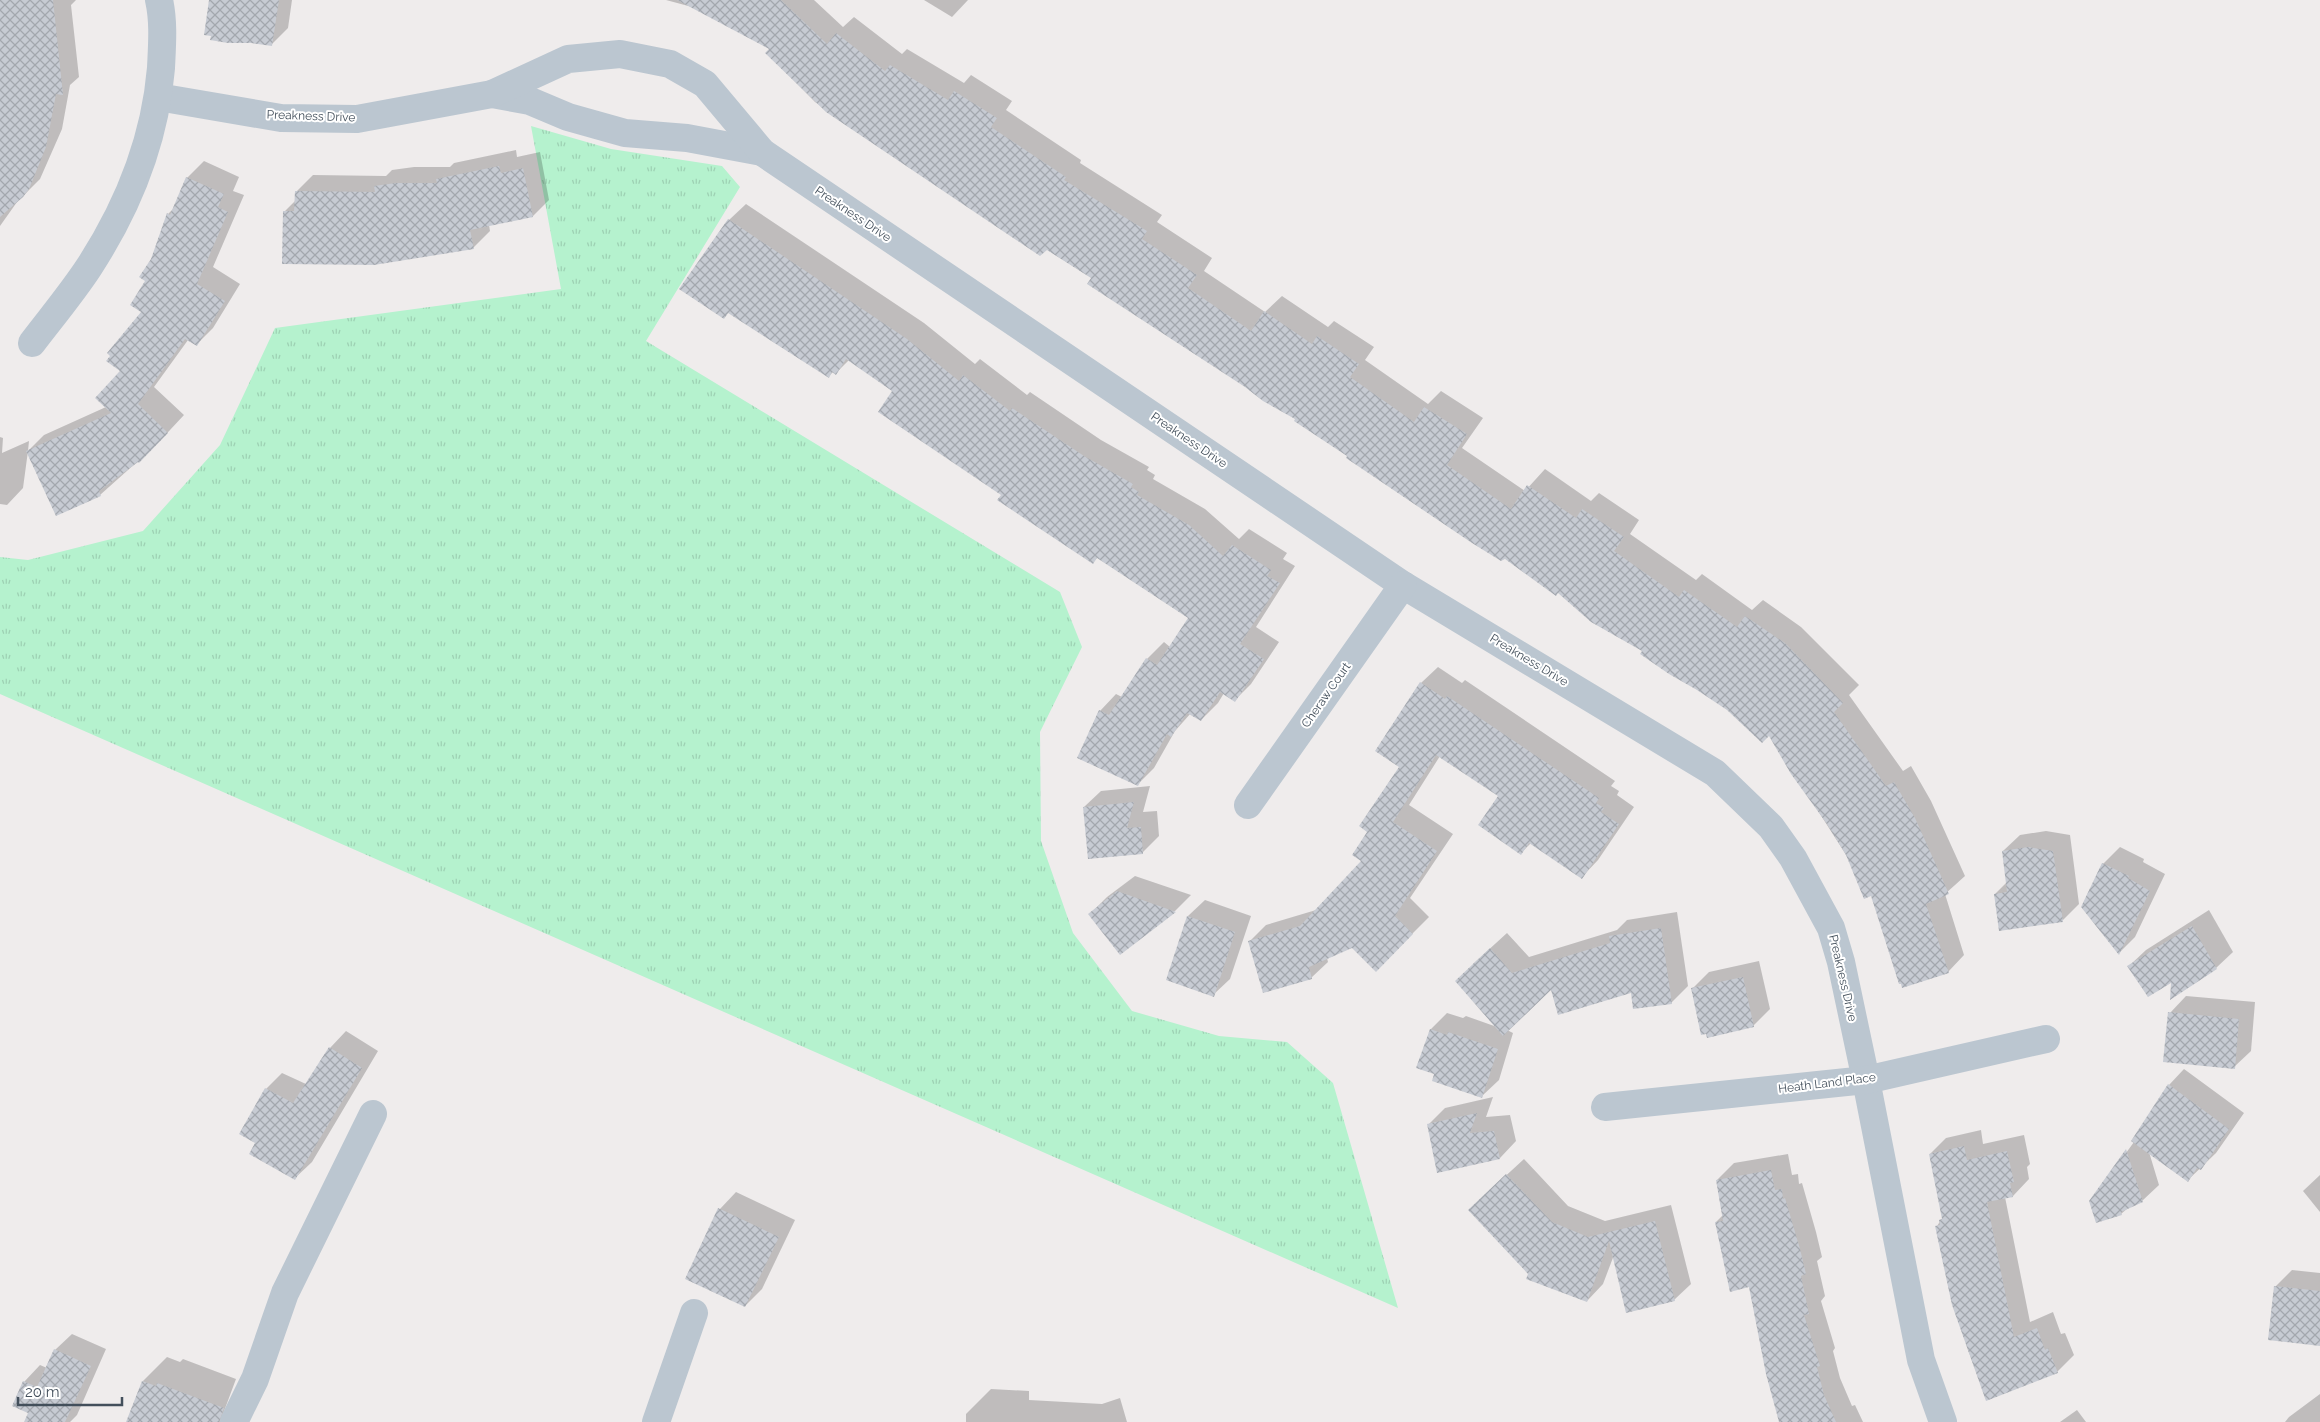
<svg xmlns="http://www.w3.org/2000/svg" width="2320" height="1422" viewBox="0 0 2320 1422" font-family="Raleway,sans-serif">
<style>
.grass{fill:url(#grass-tufts)}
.shadow{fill:#0003}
.building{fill:url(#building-cross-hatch)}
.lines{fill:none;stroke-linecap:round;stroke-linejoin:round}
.minor{stroke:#bbc6d0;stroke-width:28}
.labels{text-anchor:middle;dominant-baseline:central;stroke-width:4;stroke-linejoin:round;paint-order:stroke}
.street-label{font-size:12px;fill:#434f5b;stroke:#fff}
</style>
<defs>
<pattern id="grass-tufts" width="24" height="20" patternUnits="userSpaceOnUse" patternTransform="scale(1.25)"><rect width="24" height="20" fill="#b5f2ce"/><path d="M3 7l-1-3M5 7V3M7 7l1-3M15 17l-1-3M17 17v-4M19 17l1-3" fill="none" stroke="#9dd1b3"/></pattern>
<pattern id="building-cross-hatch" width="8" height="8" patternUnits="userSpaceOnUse" patternTransform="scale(1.25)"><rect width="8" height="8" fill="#c7cbd3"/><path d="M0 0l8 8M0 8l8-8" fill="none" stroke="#a3a7ae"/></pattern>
</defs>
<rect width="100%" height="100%" fill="#efecec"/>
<!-- grass -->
<path class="grass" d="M531,126l80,23 111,17 18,21 -94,154 414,251 22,55 -42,85 1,109 32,92 59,78 87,25 68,6 46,41 65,225 -1398,-614v-137l28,3 115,-29 77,-86 55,-117 286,-39z"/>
<!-- shadow -->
<g class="shadow">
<path d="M0,0h76l-5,5 8,72 -9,8 -8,44 -22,50 -23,23 -17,24z"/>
<path d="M211,0h81l-4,28 -17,17z"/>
<path d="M666,0h148l29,27 11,-10 48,37 5,-5 57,34 7,-8 41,26 -6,9 75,50 -1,3 82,52 -5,7 55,36 -8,13 61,41 17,-16 46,31 6,-6 40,26 -9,13 63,44 13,-13 42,27 -21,30 63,43 20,-22 46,32 8,-8 40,27 -9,14 66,46 6,-6 50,36 11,-10 38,27 58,58 -10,10 54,76 8,-5 20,35 34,75 -20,18 19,61 -16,17 -77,-78 -102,-160 -41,-24 -169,-118 -210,-136 -257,-178 -46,-29 -117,-69 -114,-78 -48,-49 4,-5 -79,-41z"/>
<path d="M924,0h44l-16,17z"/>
<path d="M516,150l1,7 23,-5 9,48 -16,16 -44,9 1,6 -17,17 -99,16 -90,-52 12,-12v-8l17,-17 73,1 6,-6 22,-3h36l4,-4z"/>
<path d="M204,161l35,16 -6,14 11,4 -31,72 27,17 -27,44 -17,17 -8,-5 -34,47 30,28 -28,30 -56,50 -72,-44 -5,37 -16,17 -7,-1v-67l3,1 -1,15 27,-12 -1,10 16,-16 62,-28 16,-36 21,-60 9,-52 16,-45 6,-6 13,-30z"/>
<path d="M746,204l178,119 51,41 5,-5 47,36 3,-3 71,48 48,27 -2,3 8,5 -2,4 52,30 34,30 10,-10 38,24 -4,6 12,7 -39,61 23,15 -28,42 -16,16 -11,-7 -6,10 -17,17 -10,-7 -16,18 -21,37 -16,16 -38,-73 16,-17 6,3 25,-38 17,-17 6,5 20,-30 -92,-60 -5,5 -90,-68 -109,-104 -45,-30 -13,13 -3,-1 -4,4 -100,-64 -5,6 5,-98z"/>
<path d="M1438,667l24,16 3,-3 150,101 -4,5 8,5 -2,4 17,12 -36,53 -16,17 -51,-34 -10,10 -21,-57 -60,-40 -31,49 44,29 -43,64 19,19 -53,53 -23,-23 -26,11 1,4 -17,16 -61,-37 16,-16 50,-15 47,-49 6,-30 32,-64 20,-84z"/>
<path d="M1150,786l-7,26 14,-1 2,25 -17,17 -58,-46 17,-16z"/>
<path d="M2046,831l24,4 9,69 -16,16 -68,-26 12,-12 -4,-31 17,-16z"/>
<path d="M2120,847l24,12 -1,3 22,12 -30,63 -16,16 -16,-89z"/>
<path d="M1135,876l56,19 -16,16 -54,42 -31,-39 17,-17z"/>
<path d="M1205,900l46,16 -21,63 -17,16 -45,-15 20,-64z"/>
<path d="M2209,910l24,42 -17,16 -87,-2 17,-16z"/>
<path d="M1677,912l11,74 -16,16 -40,-11 -81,-3 -44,42 6,3 -14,47 -17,16 -47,-22 -4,-45 16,-16 16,5 3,-2 31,11 -24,-63 34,-31 22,24 88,-27 10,-10z"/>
<path d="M1759,961l11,48 -17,17 -61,-37 17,-17z"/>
<path d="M2186,996l69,6 -4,49 -17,16 -64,-54z"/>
<path d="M346,1031l32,20 -66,111 -17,16 -38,-35 9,-54 16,-16 24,11 24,-36z"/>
<path d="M2184,1069l60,44 -28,40 -28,27 -39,-28 10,33 -17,16 -14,7 -7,6 -30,-13 43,-59 35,-57z"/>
<path d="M1493,1097l-7,20 24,-2 6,26 -16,17 -62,13 -10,-46 17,-17z"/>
<path d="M1981,1130l2,14 41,-9 6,29 -3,3 2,12 -16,17 -8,1 25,125 23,-10 8,22 4,-1 9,22 -17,17 -70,28 -19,-50 -31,-124 6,-9 -13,-63 16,-16z"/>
<path d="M1788,1154l4,21 6,-1 1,10 3,-1 14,49 6,25 -5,4 8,35 -4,5 14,47 -2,3 7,27 12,28 3,-1 8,17h-82l-31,-136 -34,-64 7,-7 -6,-35 17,-17z"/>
<path d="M1524,1159l44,47 37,15 66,-16 20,79 -17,16 -60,-45 -11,29 -16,17 -58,-28 -43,-79z"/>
<path d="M2320,1175v37l-17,-21z"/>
<path d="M736,1192l59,28 -33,69 -17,17 -25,-97z"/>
<path d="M2292,1270l28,3v72l-45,-58z"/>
<path d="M72,1334l34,15 -29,66 -7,7h-44l4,-10 -6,-30 16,-17 7,3 8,-18z"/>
<path d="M167,1357l13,5 3,-3 53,20 -16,43h-93l16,-41z"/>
<path d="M991,1389l38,2v9l73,4 18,-6 7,24h-161v-8z"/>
<path d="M2320,1394v28h-35l4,-5z"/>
<path d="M2077,1410l9,12h-26z"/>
</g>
<!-- building -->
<g class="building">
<path d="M0,0h53l10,95 -7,-1 -10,53 -17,42 -6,8 -23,20z"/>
<path d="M209,0h70l-7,46 -21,-3h-23l-18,-3 1,-4 -7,-1z"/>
<path d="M677,0h104l46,44 9,-11 49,38 5,-6 58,35 6,-9 43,27 -6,9 75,50 -2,3 83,51 -5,8 55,36 -9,13 28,19 35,24 13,-20 48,33 5,-8 42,28 -9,13 64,45 10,-15 43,27 -20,31 64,44 16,-24 49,33 6,-9 42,28 -10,14 65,46 5,-7 53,37 8,-11 40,27 58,60 -9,9 52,74 8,-4 21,36 34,76 -23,10 23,69 -47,15 -1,-4h-2l-28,-88 -7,3 -18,-44 -19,-31 -36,-50 -22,-38 -7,7 -35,-33 -30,-20 -28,-16 -29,-20 2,-3 -51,-29 -33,-29 -2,3 -51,-37 -4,2 -29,-18 -126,-85 1,-2 -53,-35 1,-2 -32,-18 -18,-14 -158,-103 4,-6 -44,-28 -7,6 -214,-144 -61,-59 4,-4z"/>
<path d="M499,166l2,7 22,-5 10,49 -63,13 4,19 -100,16 -92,-1 1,-53h11l1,-20 80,1 -1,-6 22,-3h41l-1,-4z"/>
<path d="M186,177l38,17 -6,13 10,5 -31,72 28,17 -28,45 -12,-7 -47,65 30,29 -29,30 -1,-1 -39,29 2,5 -45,20 -30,-65 85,-38 -16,-15 25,-27 -14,-10 4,-5 -3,-3 34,-41 -11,-7 15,-24 -6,-4 12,-18 16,-46 3,2z"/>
<path d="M728,219l179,120 52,42 4,-6 47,36 2,-3 72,48 49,28 -2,3 8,5 -2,3 52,30 34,31 9,-11 39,25 -4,6 13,7 -40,61 24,15 -29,43 -15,-10 -19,29 -14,-8 -16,24 -4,-3 -29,52 -61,-28 22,-48 10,5 37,-57 11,7 31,-47 -91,-60 -4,6 -96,-64 4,-5 -123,-83 14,-21 -46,-32 -10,16 -4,-3 -3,6 -101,-65 -4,6 -45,-30z"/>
<path d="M1420,682l25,17 2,-3 152,102 -3,5 8,5 -3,4 18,12 -37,55 -53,-36 -8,12 -43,-30 20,-29 -62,-41 -43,67 44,29 -42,65 18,18 -37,38 -24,-24 -43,19 3,12 -49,14 -15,-52 52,-15 61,-65 -9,-6 15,-23 -8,-6 40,-59 -24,-16z"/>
<path d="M1134,802l-7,26 14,-1 2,27 -55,5 -5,-52z"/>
<path d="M2028,847l25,4 10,71 -64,9 -5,-37 13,-2 -5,-41z"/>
<path d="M2102,863l27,13 -1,2 22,13 -31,64 -38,-48z"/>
<path d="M1117,891l59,21 -56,43 -32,-41z"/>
<path d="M1187,916l48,16 -21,65 -48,-17z"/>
<path d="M2192,926l25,43 -47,31 1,-17 -23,14 -21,-31z"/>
<path d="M1661,928l11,76 -39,5 -2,-16 -73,22 -7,-25 -48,46 -48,-55 35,-33 22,25 98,-30 -1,-7z"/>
<path d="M1743,977l11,50 -47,11 -1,-4 -5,1 -10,-47z"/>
<path d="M2168,1012l71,7 -4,50 -72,-7z"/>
<path d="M1430,1029l17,6 1,-3 50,17 -16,49 -50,-17 2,-7 -18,-6z"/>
<path d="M329,1047l33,21 -67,112 -46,-26 6,-11 -16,-9 26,-46 28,15z"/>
<path d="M2168,1084l61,45 -28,41 -4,-2 -9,14 -57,-41z"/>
<path d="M1477,1113l-7,20 24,-2 6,28 -63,14 -10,-49z"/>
<path d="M1964,1146l3,14 40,-9 7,31 -4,1 3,14 -26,5 27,135 23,-9 8,22 3,-2 10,25 -72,28 -34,-96 -17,-79 5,-1 -1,-5 3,-1 -13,-65z"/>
<path d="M2126,1149l17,53 -22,10 1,3 -26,8 -7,-22z"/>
<path d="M1771,1170l4,20 7,-1 1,10 2,-1 15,51 6,25 -5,2 8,38 -5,1 16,51 -3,1 7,28 12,27h-57l-13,-48 -17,-87 -19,5 -15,-70 8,-1 -7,-41z"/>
<path d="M1506,1174l46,48 36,15 67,-16 20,80 -49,12 -17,-72 -22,61 -61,-23 2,-5 -60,-64z"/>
<path d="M718,1208l61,29 -34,70 -60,-28z"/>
<path d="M2274,1286l46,5v55l-52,-6z"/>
<path d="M54,1349l37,17 -26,56h-41l4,-9 -16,-7 11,-25 14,6z"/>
<path d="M142,1381l14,5 1,-3 67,25 -5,14h-93z"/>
</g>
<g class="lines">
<!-- minor -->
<g class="minor">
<path d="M492,94l38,7 38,16 57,16 62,5 75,14"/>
<path d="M158,97l123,21 76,1 135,-25 76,-35 52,-5 50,10 35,20 57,68 641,433 312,188 56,54 22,31 38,70 10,34 25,118 55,280 22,62"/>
<path d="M32,343c19,-25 40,-50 57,-76 39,-60 66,-127 72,-199 1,-22 3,-46 -2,-68"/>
<path d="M1248,805l155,-220"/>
<path d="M1605,1107l261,-27 180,-41"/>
<path d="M234,1422l21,-43 30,-86 88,-179"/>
<path d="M656,1422l38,-109"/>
</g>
</g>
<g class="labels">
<!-- street labels -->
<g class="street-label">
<text transform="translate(311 116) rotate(2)">Preakness Drive</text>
<text transform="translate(853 214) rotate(34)">Preakness Drive</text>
<text transform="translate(1189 440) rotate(34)">Preakness Drive</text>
<text transform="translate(1529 660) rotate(31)">Preakness Drive</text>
<text transform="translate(1326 695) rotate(-55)">Cheraw Court</text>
<text transform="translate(1843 978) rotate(77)">Preakness Drive</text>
<text transform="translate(1827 1083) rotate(-7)">Heath Land Place</text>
</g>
</g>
<!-- scale -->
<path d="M18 1397v8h104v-8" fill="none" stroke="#434f5b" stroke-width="2.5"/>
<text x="25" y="1397" font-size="15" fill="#434f5b" stroke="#ffffff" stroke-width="4" paint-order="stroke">20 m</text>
</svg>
